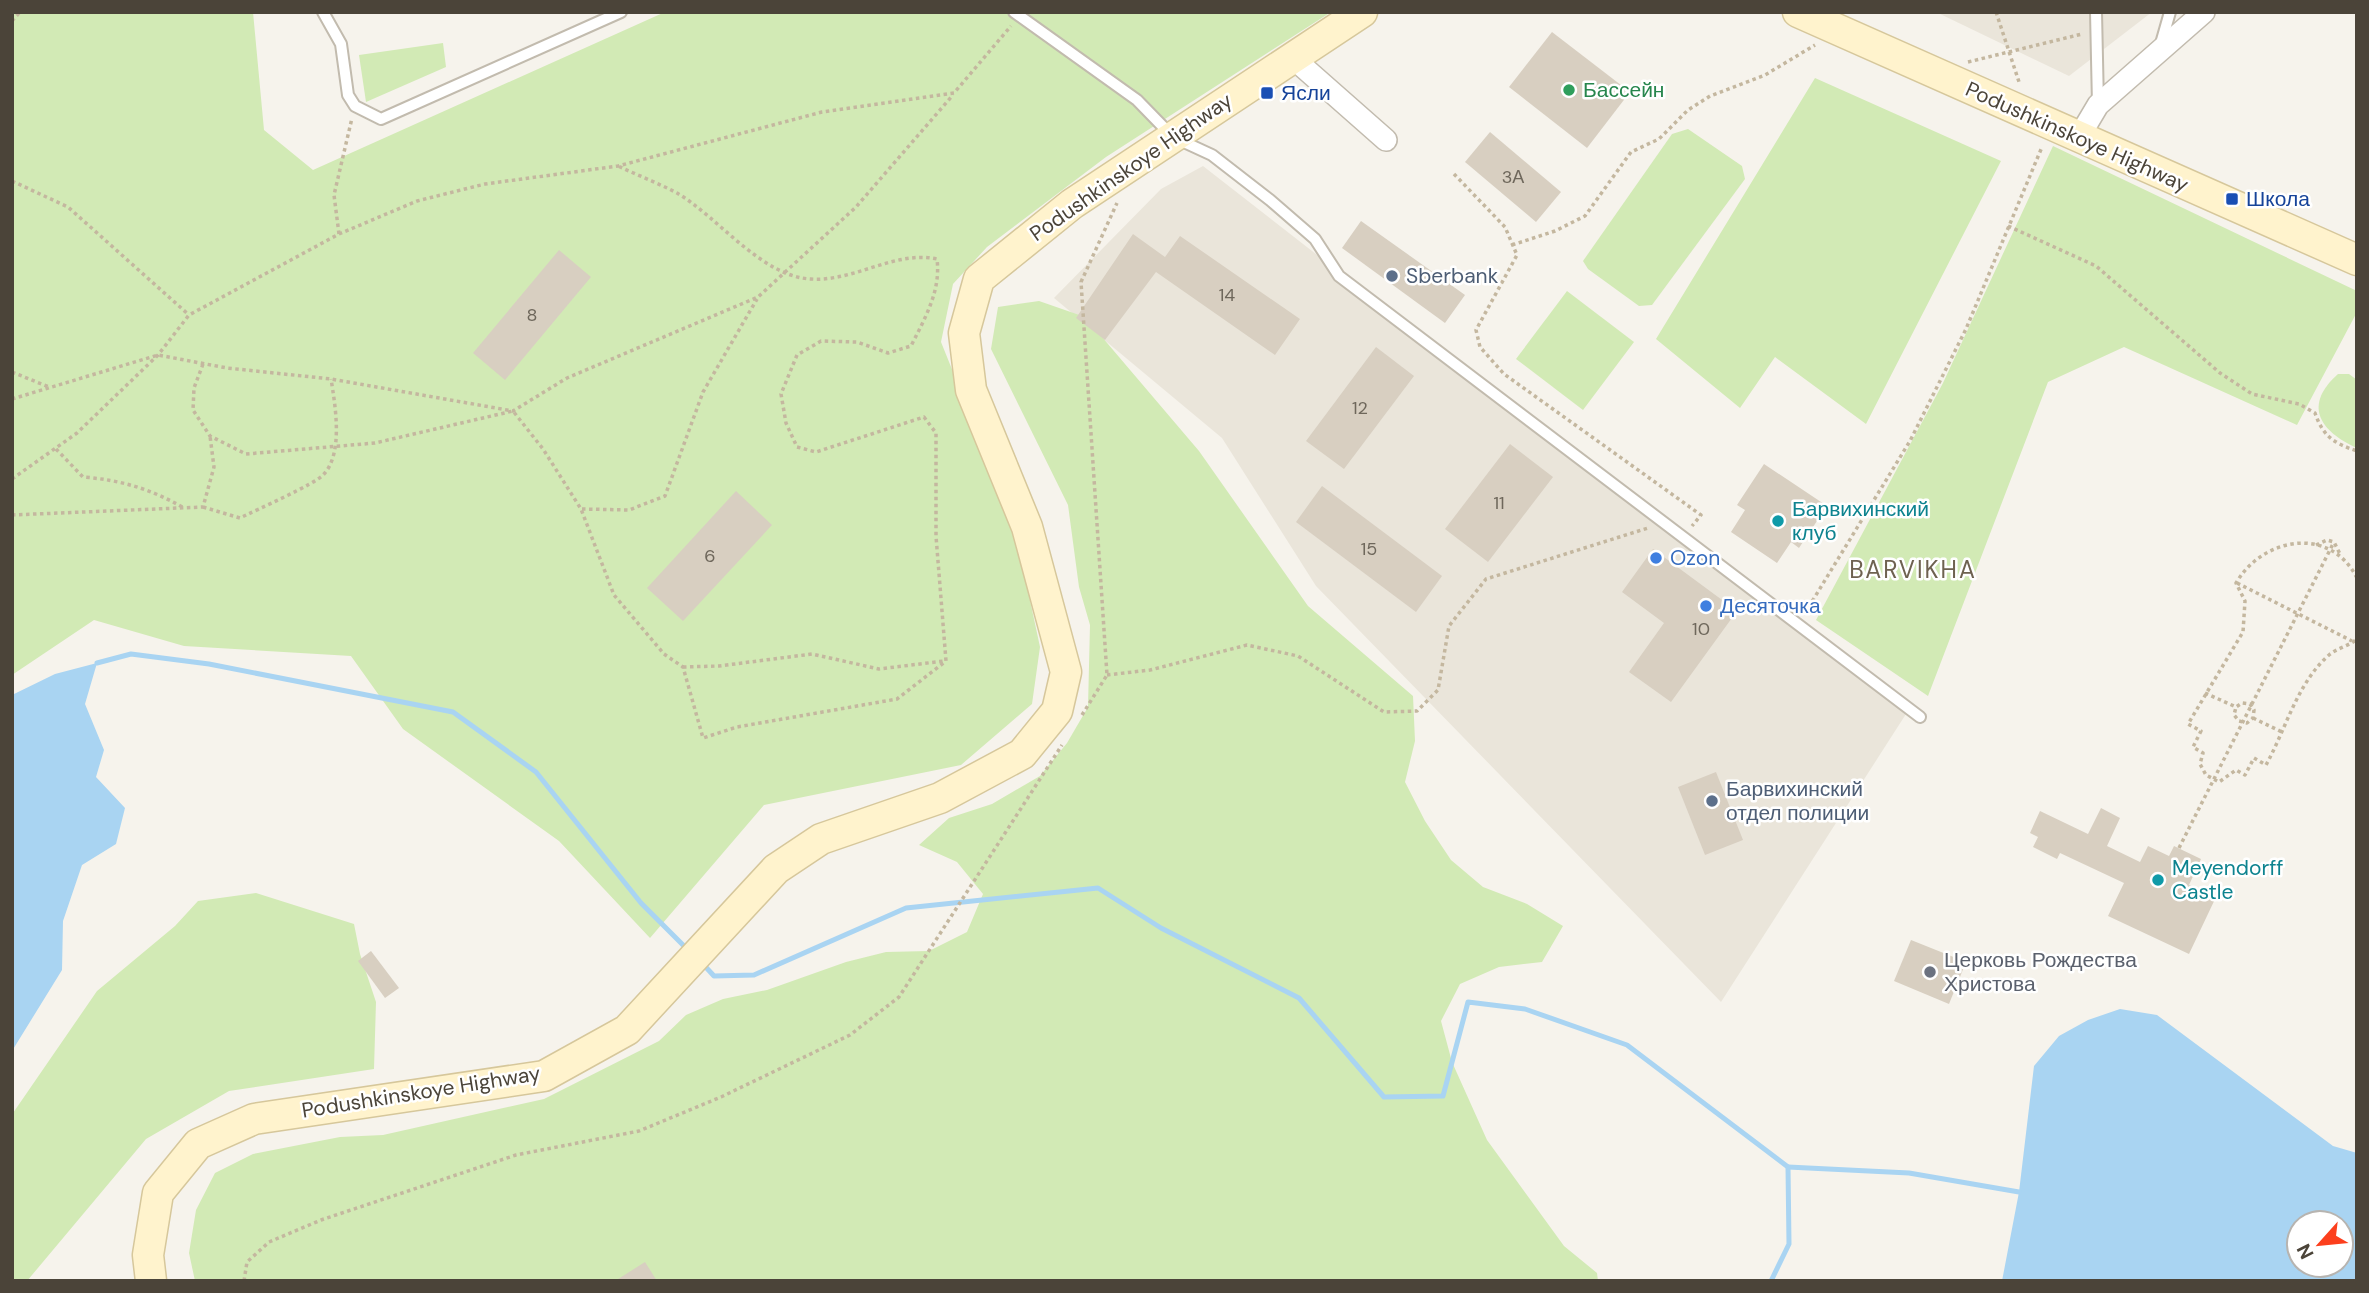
<svg xmlns="http://www.w3.org/2000/svg" width="2369" height="1293" viewBox="0 0 2369 1293" font-family="'DM Sans',sans-serif">
<style>
.residential{fill:#eae5da}
.green{fill:#d2eab5}
.water{fill:#a9d4f2;fill-rule:evenodd}
.lines{fill:none;stroke-linecap:round;stroke-linejoin:round}
.stream{stroke:#a9d4f2;stroke-width:5}
.building{fill:#d8cfc1}
.lane-casing{stroke:#c2bbae;stroke-width:14}
.street-casing{stroke:#c2bbae;stroke-width:24}
.secondary-casing{stroke:#d6c79b;stroke-width:33}
.path{stroke:#c4b79f;stroke-width:3.5;stroke-dasharray:3.5 3.5;stroke-linecap:butt}
.lane{stroke:#fff;stroke-width:10}
.street{stroke:#fff;stroke-width:21}
.secondary{stroke:#fff3cd;stroke-width:30}
.leisure-dot{fill:#2e9e5b;stroke:#fff;stroke-width:2.5}
.transit-dot{fill:#1a4fb4;stroke:#fff;stroke-width:2.5}
.service-dot{fill:#5c6f8a;stroke:#fff;stroke-width:2.5}
.culture-dot{fill:#0f9aa8;stroke:#fff;stroke-width:2.5}
.shop-dot{fill:#3f7fe0;stroke:#fff;stroke-width:2.5}
.worship-dot{fill:#6b7280;stroke:#fff;stroke-width:2.5}
.labels{text-anchor:middle;dominant-baseline:central;stroke-width:5;stroke-linejoin:round;paint-order:stroke}
.number-label{font-size:18px;fill:#6e675b}
.leisure-label{font-size:21px;fill:#27864d;stroke:#fff;text-anchor:start}
.transit-label{font-size:21px;fill:#164399;stroke:#fff;text-anchor:start}
.street-label{font-size:21px;fill:#4b4439;stroke:#fff}
.service-label{font-size:21px;fill:#4e5e75;stroke:#fff;text-anchor:start}
.culture-label{font-size:21px;fill:#0d838f;stroke:#fff;text-anchor:start}
.shop-label{font-size:21px;fill:#366cbe;stroke:#fff;text-anchor:start}
.worship-label{font-size:21px;fill:#5b616d;stroke:#fff;text-anchor:start}
.quarter-label{font-size:24px;letter-spacing:2px;fill:#6e6250;stroke:#fff}
</style>
<rect width="100%" height="100%" fill="#f6f3ec"/>
<!-- residential -->
<g class="residential">
<path d="M1936,12h216l-83,64z"/>
<path d="M1203,166l703,548 -185,288 -405,-416 -94,-148 -168,-140 107,-109z"/>
</g>
<!-- green -->
<g class="green">
<path d="M12,12h241l11,118 49,40 352,-158h666l-225,145 -119,90 -34,37 -12,58 72,179 27,126 -8,57 -71,61 -197,40 -114,133 -91,-97 -156,-112 -52,-73 -167,-10 -90,-26 -82,55z"/>
<path d="M443,43l3,24 -80,35 -7,-47z"/>
<path d="M1815,78l186,83 -135,263 -91,-67 -35,51 -84,-69z"/>
<path d="M1688,129l54,37 3,13 -93,126 -13,1 -51,-37 -5,-8 89,-127z"/>
<path d="M2053,146l304,145v21l-60,113 -173,-78 -76,35 -120,314 -112,-76 127,-237z"/>
<path d="M1567,291l67,51 -51,68 -67,-51z"/>
<path d="M1039,301l46,16 114,134 109,155 105,90 2,45 -10,41 20,39 26,39 32,27 44,17 36,22 -21,36 -43,5 -39,17 -19,37 11,41 35,78 77,106 33,27 1,8h-1403l-6,-28 7,-43 19,-37 38,-19 87,-17 43,-2 161,-36 115,-58 27,-26 37,-16 44,-9 79,-28 40,-10 43,-1 38,-19 16,-38 -26,-32 -38,-17 30,-27 43,-14 48,-28 27,-33 21,-36 2,-82 -11,-38 -11,-82 -77,-156 7,-42z"/>
<path d="M2338,374h11l8,6v68c-38,-17 -54,-43 -19,-74z"/>
<path d="M256,893l98,31 6,30 16,48 -2,67 -145,22 -83,48 -119,142h-15l1,-168 84,-122 78,-65 23,-25z"/>
</g>
<!-- water -->
<g class="water">
<path d="M97,663l-12,41 19,46 -8,27 29,31 -9,36 -34,21 -19,56 -1,49 -50,81v-356l43,-21z"/>
<path d="M2120,1009l37,6 176,131 24,7v128h-355l17,-89 15,-126 25,-30 29,-16zM2299,1223h42v42h-42z"/>
</g>
<g class="lines">
<!-- stream -->
<g class="stream">
<path d="M97,663l34,-9 78,10 244,48 83,60 105,131 46,46"/>
<path d="M702,963l12,13 40,-1 152,-67 192,-20 63,40 138,70 85,99 59,-1 25,-94 57,7 102,36 161,122 1,77 -18,37"/>
<path d="M1788,1167l121,6 110,19"/>
</g>
</g>
<!-- building -->
<g class="building">
<path d="M1552,32l78,60 -43,56 -78,-61z"/>
<path d="M1490,132l71,60 -25,30 -71,-60z"/>
<path d="M1361,221l104,74 -20,28 -103,-75z"/>
<path d="M1133,234l32,23 15,-21 120,83 -25,36 -119,-83 -51,68 -29,-22z"/>
<path d="M559,250l32,27 -86,103 -32,-27z"/>
<path d="M1376,347l38,29 -70,93 -38,-28z"/>
<path d="M1510,444l43,33 -65,85 -43,-33z"/>
<path d="M1764,464l63,42 -28,42 -8,-6 -14,21 -46,-31 14,-22 -8,-5z"/>
<path d="M1322,486l120,90 -26,36 -120,-90z"/>
<path d="M736,491l36,34 -89,96 -36,-33z"/>
<path d="M1653,549l84,62 -66,91 -42,-30 35,-49 -42,-31z"/>
<path d="M1716,772l27,68 -38,15 -27,-68z"/>
<path d="M2101,808l19,10 -13,28 33,16 8,-16 21,10 5,-10 27,13 -12,26 27,12 -27,57 -81,-38 16,-33 -64,-30 -3,6 -24,-12 5,-10 -8,-4 10,-22 48,23z"/>
<path d="M1911,940l55,22 -17,42 -55,-23z"/>
<path d="M371,951l28,37 -14,10 -27,-37z"/>
<path d="M645,1262l12,19h-42z"/>
</g>
<g class="lines">
<defs>
<g id="lane">
<path d="M323,12l18,32 7,51 7,11 26,13 240,-107"/>
<path d="M1014,12l123,88 36,37 39,18 58,45 45,39 24,37 581,441"/>
<path d="M2096,12l2,93"/>
<path d="M2160,47l10,-35"/>
</g>
<g id="street">
<path d="M1293,58l93,82"/>
<path d="M2079,137l19,-32 106,-93"/>
</g>
<g id="secondary">
<path d="M1798,12l559,248"/>
<path d="M151,1281l-3,-26 10,-62 40,-49 56,-25 290,-43 83,-46 149,-161 45,-30 119,-41 82,-44 35,-43 9,-39 -39,-145 -56,-137 -7,-57 15,-54 93,-75 290,-192"/>
</g>
</defs>
<!-- lane casing -->
<use href="#lane" class="lane-casing"/>
<!-- street casing -->
<use href="#street" class="street-casing"/>
<!-- secondary casing -->
<use href="#secondary" class="secondary-casing"/>
<!-- path -->
<g class="path">
<path d="M1996,12l24,73"/>
<path d="M12,21l8,-9"/>
<path d="M1968,62l114,-28"/>
<path d="M1454,174l51,53 12,28 -41,75 4,17 24,27 197,141 -9,11"/>
<path d="M12,181l56,26 121,108"/>
<path d="M2008,226l88,40 124,107 32,21 47,10 16,9c8,23 18,30 42,38"/>
<path d="M339,234l-5,-39 18,-77"/>
<path d="M1512,245l43,-14 30,-15 46,-64 28,-13 29,-29 22,-14 55,-21 50,-30"/>
<path d="M203,364l-9,24 -1,22 17,26 36,18 129,-11 138,-32 30,38 38,60 33,86 50,59 19,13 20,71 34,-11 160,-28 49,-38 -10,-125v-103l-12,-16 -108,35 -19,-5 -11,-24 -5,-29 16,-39 24,-14 36,1 31,11 23,-7c14,-28 30,-55 26,-87 -42,-9 -83,23 -126,20 -49,-2 -93,-62 -134,-86 -19,-10 -40,-18 -59,-27"/>
<path d="M12,372l37,15"/>
<path d="M12,399l146,-44 69,13 104,11 182,32 54,-33 191,-81 98,-90 97,-112"/>
<path d="M56,449l27,28c38,3 68,12 101,31"/>
<path d="M12,479l65,-46 81,-78 31,-40 150,-81 78,-33 68,-17 133,-18 204,-54 132,-19 57,-67"/>
<path d="M203,507l37,11c16,-8 75,-34 83,-43 21,-21 12,-71 8,-96"/>
<path d="M582,509l47,1 36,-14 38,-104 54,-93"/>
<path d="M12,515l191,-8 11,-40 -4,-31"/>
<path d="M2316,545l11,-5 7,2 7,14"/>
<path d="M2357,578c-27,-53 -94,-41 -121,5l9,18 -2,31 -55,92 13,7 -8,16 10,6 -3,11 6,11 13,7 17,-12 9,5 9,-17 12,7c20,-36 31,-82 63,-110 8,-7 20,-9 28,-16"/>
<path d="M2237,583l115,58"/>
<path d="M1805,613l105,-172 56,-112 76,-182"/>
<path d="M683,667l36,-1 93,-12 67,15 65,-8"/>
<path d="M1107,675l43,-5 97,-25 51,11 86,56 33,-1 21,-21 11,-64 37,-47 162,-51"/>
<path d="M2205,693l31,14 6,-4 8,1 4,6 -1,8 -6,5 -8,-2 -5,-6 2,-8"/>
<path d="M1082,715l25,-40 -26,-393 36,-79"/>
<path d="M2253,718l31,15"/>
<path d="M2179,848l155,-306"/>
<path d="M244,1281l3,-19 22,-20 52,-22 195,-65 123,-24 82,-34 129,-62 49,-38 163,-252"/>
</g>
<!-- lane -->
<use href="#lane" class="lane"/>
<!-- street -->
<use href="#street" class="street"/>
<!-- secondary -->
<use href="#secondary" class="secondary"/>
</g>
<!-- markers -->
<circle class="leisure-dot" cx="1569" cy="90" r="7"/>
<g class="transit-dot">
<rect x="1260" y="86" width="14" height="14" rx="3.5"/>
<rect x="2225" y="192" width="14" height="14" rx="3.5"/>
</g>
<g class="service-dot">
<circle cx="1392" cy="276" r="7"/>
<circle cx="1712" cy="801" r="7"/>
</g>
<g class="culture-dot">
<circle cx="1778" cy="521" r="7"/>
<circle cx="2158" cy="880" r="7"/>
</g>
<g class="shop-dot">
<circle cx="1656" cy="558" r="7"/>
<circle cx="1706" cy="606" r="7"/>
</g>
<circle class="worship-dot" cx="1930" cy="972" r="7"/>
<g class="labels">
<!-- number labels -->
<g class="number-label">
<text x="1513" y="177">3А</text>
<text x="1227" y="295">14</text>
<text x="532" y="315">8</text>
<text x="1360" y="408">12</text>
<text x="1499" y="503">11</text>
<text x="1369" y="549">15</text>
<text x="710" y="556">6</text>
<text x="1701" y="629">10</text>
</g>
<!-- leisure labels -->
<g class="leisure-label">
<text x="1583" y="90">Бассейн</text>
</g>
<!-- transit labels -->
<g class="transit-label">
<text x="1281" y="93">Ясли</text>
<text x="2246" y="199">Школа</text>
</g>
<!-- street labels -->
<g class="street-label">
<text transform="translate(2077 137) rotate(24)">Podushkinskoye Highway</text>
<text transform="translate(1131 167) rotate(-35)">Podushkinskoye Highway</text>
<text transform="translate(421 1092) rotate(-9)">Podushkinskoye Highway</text>
</g>
<!-- service labels -->
<g class="service-label">
<text x="1406" y="276">Sberbank</text>
<text x="1726" y="789">Барвихинский<tspan x="1726" dy="24">отдел полиции</tspan></text>
</g>
<!-- culture labels -->
<g class="culture-label">
<text x="1792" y="509">Барвихинский<tspan x="1792" dy="24">клуб</tspan></text>
<text x="2172" y="868">Meyendorff<tspan x="2172" dy="24">Castle</tspan></text>
</g>
<!-- shop labels -->
<g class="shop-label">
<text x="1670" y="558">Ozon</text>
<text x="1720" y="606">Десяточка</text>
</g>
<!-- worship labels -->
<g class="worship-label">
<text x="1944" y="960">Церковь Рождества<tspan x="1944" dy="24">Христова</tspan></text>
</g>
<!-- quarter labels -->
<g class="quarter-label">
<text x="1913" y="569">BARVIKHA</text>
</g>
</g>
<!-- border -->
<rect width="2369" height="1293" fill="none" stroke="#4b4439" stroke-width="28"/>
<!-- north arrow -->
<g transform="translate(2320 1244) rotate(243)"><circle r="33" fill="#ffffff" stroke="#b7b4b0" stroke-width="2"/>
<path d="M0-5L12 26L0 18L-12 26Z" fill="#fc3f1d"/>
<text y="-10" font-size="19" font-weight="bold" text-anchor="middle" fill="#4b4439">N</text>
</g>
</svg>
